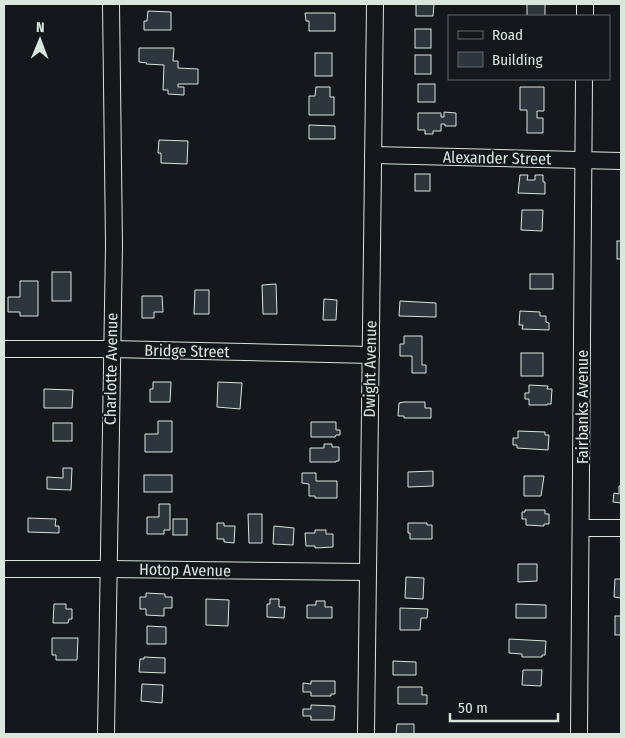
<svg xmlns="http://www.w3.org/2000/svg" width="625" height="738" viewBox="0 0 625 738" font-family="'Fira Sans Condensed',sans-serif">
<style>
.building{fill:#2c363c;stroke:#d8e6dc}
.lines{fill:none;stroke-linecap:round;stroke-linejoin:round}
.minor-casing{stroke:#d8e6dc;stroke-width:18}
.minor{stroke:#14181c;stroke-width:16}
.labels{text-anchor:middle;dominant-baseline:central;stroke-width:4;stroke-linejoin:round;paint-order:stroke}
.street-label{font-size:16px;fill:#d8e6dc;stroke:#14181c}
</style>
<rect width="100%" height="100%" fill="#14181c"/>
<!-- building -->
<g class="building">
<path d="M416,4h18l-1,12h-17z"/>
<rect x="527" y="4" width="18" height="12"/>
<path d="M148,11l23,1v18h-27v-9h3z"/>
<path d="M305,13h30v18h-26v-10h-3z"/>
<rect x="415" y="29" width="16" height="19"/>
<path d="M139,48h35l-1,13h5v7l20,1v15h-20v3h6v8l-16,-1v-4h-5l1,-25 -18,-1 1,-1 -8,-1z"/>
<rect x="315" y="53" width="17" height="23"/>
<rect x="415" y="55" width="16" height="19"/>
<rect x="418" y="84" width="17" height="18"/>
<path d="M316,87h14v10h4v18h-25v-19h6z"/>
<path d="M520,87h24v24h-7v7h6v15h-16v-23h-7z"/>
<path d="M444,112l12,1v13h-11v-2h-4v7h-8v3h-8v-4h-7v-17h23v4h3z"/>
<path d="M309,125l26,1v13h-26z"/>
<path d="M159,140l29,1 -1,23 -26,-1v-10h-3z"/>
<rect x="415" y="174" width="15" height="17"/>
<path d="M520,175h8l-1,5h8v-5h8v7h2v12l-27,-1z"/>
<path d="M522,210h21l-1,21 -21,-1z"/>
<rect x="617" y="241" width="4" height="18"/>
<rect x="52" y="272" width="19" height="29"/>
<rect x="530" y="274" width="23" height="15"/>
<path d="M20,281h18v35h-18v-4h-12v-15h12z"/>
<path d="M276,284l1,30h-14l-1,-29z"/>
<path d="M195,290h14v24h-15z"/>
<path d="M142,296h20l1,16h-9v6h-12z"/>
<path d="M324,299l13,1 -1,20h-13z"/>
<path d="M400,301l36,2v14l-37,-1z"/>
<path d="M520,311l20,1v4h6v6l3,1v7l-27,-1 1,-4h-4z"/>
<path d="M404,336h18v29h4v8h-14v-17h-12v-12h4z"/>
<rect x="521" y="353" width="22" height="23"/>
<path d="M153,382h18l-1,20h-20v-13h3z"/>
<path d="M218,382l24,1 -2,26 -23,-2z"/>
<path d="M529,385l19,1 -1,3h5l-1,15h-4v1h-18v-6h-4v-6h4z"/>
<path d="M44,389l29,1 -1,18h-28z"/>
<path d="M404,402h21v6h6v10h-27v-2h-6l1,-13z"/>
<path d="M158,421h14v31h-27v-18h13z"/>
<path d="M311,422h25v8h4v5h-4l-1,2h-24z"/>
<rect x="53" y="423" width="19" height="18"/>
<path d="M518,431l27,1v3h4l-1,15 -31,-2v-3h-4v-7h5z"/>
<path d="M324,444h8v3h7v14h-3v1h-26v-14h14z"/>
<path d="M63,468h9l-1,22 -24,-1v-12l16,1z"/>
<path d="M433,471v15l-25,1v-15z"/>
<path d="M302,473h14v8h21v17h-22v-2h-6v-12l-7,-1z"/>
<rect x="144" y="475" width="28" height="17"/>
<path d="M524,476h20l-3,20h-17z"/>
<path d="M619,486h2v17l-8,-1 1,-9 5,1z"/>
<path d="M159,504h11v26h-6v4h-17v-17h12z"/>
<path d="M525,510h20v4h4v10h-5v2l-18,-1v-6h-4v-7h3z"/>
<path d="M248,514h14v29h-13z"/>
<path d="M28,518l28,1 -1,7h4v7l-31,-1z"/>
<rect x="173" y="519" width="14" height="16"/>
<path d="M217,523h7v3h11l-1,17 -10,-1v-3h-7z"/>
<path d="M408,523h19v2h5v14h-22v-6h-2z"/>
<path d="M274,526l20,2 -1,17 -20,-1z"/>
<path d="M315,530h11v4h7v13l-18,1v-2h-9l-1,-13h10z"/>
<path d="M518,564h19v17l-19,1z"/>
<path d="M406,577l18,1 -1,21 -18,-1z"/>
<path d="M615,579h6v19l-7,-1z"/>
<path d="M146,593l19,1v3h7v11h-8v8l-18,-1v-6h-6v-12h6z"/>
<path d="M206,599l23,1 -1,26 -22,-1z"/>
<path d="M270,599h9v8h6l-1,11 -17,-1v-13h3z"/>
<path d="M316,601h9v6h7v11h-25v-13h9z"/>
<path d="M54,604h12v5h6v10h-3l-1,4h-15z"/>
<path d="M516,604l30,1v13h-30z"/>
<path d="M400,608l28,1 -1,9h-6l-1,12h-20z"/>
<rect x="615" y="616" width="6" height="19"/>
<path d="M147,626l19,1v17h-19z"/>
<path d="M52,638h26l-1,22h-21v-5h-4z"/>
<path d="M509,639l37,2 -1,14h-3v2h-20v-3l-13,-1z"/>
<path d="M144,657l21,1v15l-26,-1 1,-13h4z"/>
<path d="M393,661l23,1v13h-23z"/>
<path d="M523,670h19l-1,16 -19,-1z"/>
<path d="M311,681h24v13h-4v2h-20v-4h-8v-9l8,1z"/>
<path d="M142,684l21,1 -1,18 -21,-2z"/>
<path d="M398,687h24v8h5v9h-29z"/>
<path d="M311,705l24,1 -1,14h-23v-4h-8v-7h8z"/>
<path d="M397,724h17v10h-18z"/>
</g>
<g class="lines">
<defs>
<g id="minor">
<path d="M585,16v-12"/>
<path d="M373,155l248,6"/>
<path d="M4,349h107l260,6"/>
<path d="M582,528h39"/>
<path d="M4,569h104l259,3"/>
<path d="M106,734l8,-489 -3,-241"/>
<path d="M366,734l9,-730"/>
<path d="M579,734l5,-655"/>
</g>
</defs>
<!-- minor casing -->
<use href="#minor" class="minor-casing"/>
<!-- minor -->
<use href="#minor" class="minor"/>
</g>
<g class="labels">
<!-- street labels -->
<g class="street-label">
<text transform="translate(497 158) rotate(1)">Alexander Street</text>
<text transform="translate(187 351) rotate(1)">Bridge Street</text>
<text transform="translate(111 369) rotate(-89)">Charlotte Avenue</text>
<text transform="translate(370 369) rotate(-89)">Dwight Avenue</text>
<text transform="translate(582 407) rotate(-90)">Fairbanks Avenue</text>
<text transform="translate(185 570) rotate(1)">Hotop Avenue</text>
</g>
</g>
<!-- border -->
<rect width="625" height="738" fill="none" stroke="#d8e6dc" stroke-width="10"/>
<!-- legend -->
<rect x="448" y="15" width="162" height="65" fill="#14181c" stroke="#626a69"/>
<rect x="458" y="31" width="25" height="8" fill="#14181c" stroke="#626a69"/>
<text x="492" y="40" font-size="15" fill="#d8e6dc">Road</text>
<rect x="458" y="52" width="25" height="15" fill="#2c363c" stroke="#626a69"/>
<text x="492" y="65" font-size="15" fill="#d8e6dc">Building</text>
<!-- north arrow -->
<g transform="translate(40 40) rotate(1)" stroke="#14181c" stroke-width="4" paint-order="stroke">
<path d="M0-4L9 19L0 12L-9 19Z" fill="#d8e6dc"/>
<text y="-8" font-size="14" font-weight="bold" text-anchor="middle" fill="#d8e6dc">N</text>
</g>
<!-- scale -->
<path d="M450 713v8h108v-8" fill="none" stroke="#d8e6dc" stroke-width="2.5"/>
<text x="458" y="713" font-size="15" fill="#d8e6dc" stroke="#14181c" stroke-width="4" paint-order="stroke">50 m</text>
</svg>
